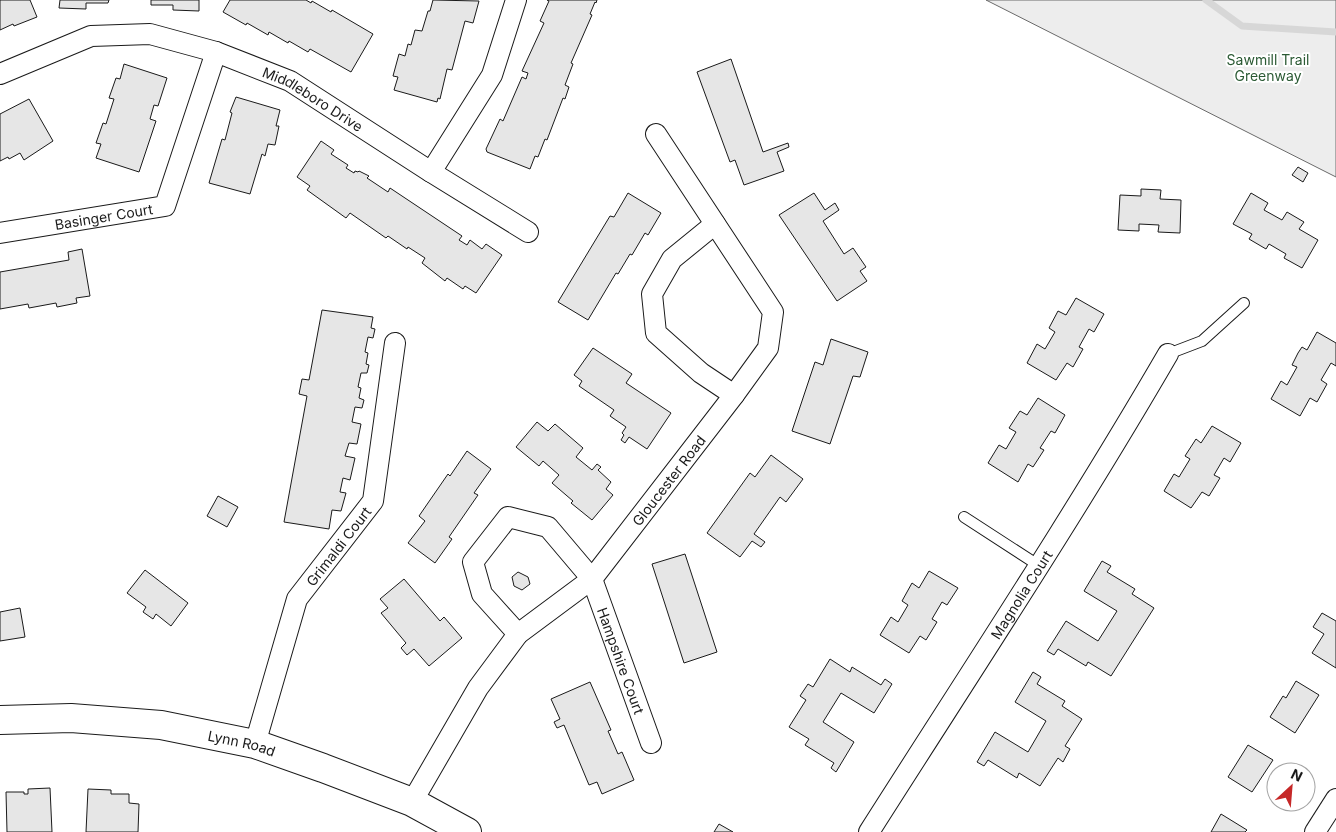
<svg xmlns="http://www.w3.org/2000/svg" width="1336" height="832" viewBox="0 0 1336 832" font-family="Inter,sans-serif">
<style>
.built{fill:#ededed;stroke:#6a6a6a}
.lines{fill:none;stroke-linecap:round;stroke-linejoin:round}
.stream{stroke:#d7d7d7;stroke-width:7}
.building{fill:#e6e6e6;stroke:#1a1a1a}
.service-casing{stroke:#1a1a1a;stroke-width:12}
.minor-casing{stroke:#1a1a1a;stroke-width:22}
.secondary-casing{stroke:#1a1a1a;stroke-width:30}
.service{stroke:#fff;stroke-width:10}
.minor{stroke:#fff;stroke-width:20}
.secondary{stroke:#fff;stroke-width:28}
.labels{text-anchor:middle;dominant-baseline:central;stroke-width:4;stroke-linejoin:round;paint-order:stroke}
.park-label{font-size:14px;fill:#2b5a34;stroke:#fff}
.street-label{font-size:14px;fill:#1a1a1a;stroke:#fff}
</style>
<rect width="100%" height="100%" fill="#fff"/>
<!-- built -->
<path class="built" d="M986,0h350v177z"/>
<g class="lines">
<!-- stream -->
<path class="stream" d="M1206,0l36,26 94,6"/>
</g>
<!-- building -->
<g class="building">
<path d="M0,0h30l7,17 -23,9 -1,-2 -13,6z"/>
<path d="M60,0h49l-1,3h-22v6l-27,-1z"/>
<path d="M151,0h48v11l-26,-1v-5h-22z"/>
<path d="M230,0h76l5,3 1,-2 19,11 1,-2 41,24 -22,38 -41,-23 -2,3 -19,-11 -1,2 -19,-11 -1,3 -21,-12 -1,2 -23,-13z"/>
<path d="M433,0l46,1 -6,22 -8,-2 -13,49 -5,-1 -7,30 -2,-1 -1,4 -43,-12 4,-13 -5,-1 6,-22 6,2 3,-12 3,1 4,-15 7,1 6,-20h2z"/>
<path d="M547,0h50l-1,3 -1,-1 -5,12 2,1 -21,48 2,1 -8,21 4,2 -4,12 -2,-1 -16,42 -2,-1 -7,18 -3,-1 -5,13 -43,-17 -1,-3 14,-30 3,2 19,-44 4,2 2,-6 -6,-2 22,-48 -4,-2 9,-20z"/>
<path d="M731,59l32,93 25,-9 1,4 -12,5 7,19 -40,14 -9,-25 -5,2 -33,-90z"/>
<path d="M124,64l43,14 -9,28 -4,-1 -4,14 6,2 -17,51 -43,-14 5,-14 -5,-1 7,-20 3,1 8,-25 -5,-1 7,-20 4,1z"/>
<path d="M236,97l44,13 -4,16h3l-4,19 -7,-1 -3,12 -3,-2 -12,40 -41,-11 13,-44 3,1 7,-27 -2,-1z"/>
<path d="M29,99l24,42 -29,19 -4,-7 -11,6 -1,-2 -8,4v-47z"/>
<path d="M321,141l13,9 -3,4 17,11 -2,3 8,5 1,-2 3,1 1,-1 10,5 -2,2 21,14 2,-4 72,48 -3,4 8,5 3,-5 12,9 4,-5 16,11 -26,38 -11,-7 -2,3 -16,-11 -2,3 -23,-18 3,-5 -17,-11 -1,2 -19,-13 -2,2 -36,-25 -4,5 -39,-28 3,-4 -13,-9z"/>
<path d="M1298,167l10,6 -5,9 -11,-7z"/>
<path d="M1141,189l20,1 -1,9 21,1 -1,33 -22,-1 1,-7 -20,-1v7l-21,-1 2,-35 21,1z"/>
<path d="M628,193l33,20 -13,22 -3,-2 -13,22 -2,-1 -12,20 -2,-1 -28,47 -30,-18 52,-86 4,1z"/>
<path d="M814,193l11,17 10,-7 4,7 -16,11 21,33 9,-6 13,19 -6,4 7,10 -30,20 -58,-86z"/>
<path d="M1251,193l17,10 -4,7 18,10 5,-8 17,10 -5,7 19,11 -16,28 -18,-10 2,-4 -17,-10 -3,5 -17,-10 3,-5 -19,-10z"/>
<path d="M82,249l8,47 -14,2 1,5 -20,4 -1,-4 -27,5 -1,-4 -28,5v-37l69,-12 -1,-8z"/>
<path d="M1076,298l28,16 -10,18 -5,-3 -10,18 4,2 -10,18 -6,-4 -11,17 -29,-17 10,-19 8,5 10,-17 -6,-4 9,-17 8,4z"/>
<path d="M322,310l51,7 -2,11 4,1 -2,9 -5,-1 -3,15 3,1 -2,11 3,1 -2,8h-6l-3,14 3,1 -2,10 5,2 -2,8 -7,-1 -3,15 9,2 -4,20 -8,-1 -4,13 10,2 -5,22 -7,-2 -3,14 6,1 -5,18 -9,-1 -3,19 -45,-7 23,-126 -8,-2 3,-15 7,1z"/>
<path d="M1317,332l19,11v23l-5,-3 -10,17 6,4 -10,18 -7,-4 -10,18 -29,-17 10,-18 6,4 10,-18 -5,-2 6,-12 4,-6 5,3z"/>
<path d="M831,339l37,13 -8,25 -7,-1 -23,68 -38,-13 23,-69 8,3z"/>
<path d="M593,348l39,26 -6,9 45,30 -24,36 -18,-12 -4,6 -4,-3 3,-5 -2,-2 4,-6 -16,-11 4,-6 -35,-24 3,-5 -8,-6z"/>
<path d="M1038,398l27,17 -10,18 -4,-2 -11,17 4,2 -11,17 -5,-3 -10,18 -30,-19 11,-18 7,4 10,-17 -7,-4 11,-17 7,4z"/>
<path d="M537,422l11,9 7,-7 28,24 -7,9 16,13 5,-6 4,3 -3,3 13,12 -5,7 7,6 -21,25 -21,-17 2,-2 -21,-18 7,-8 -16,-14 -4,5 -23,-19z"/>
<path d="M1212,426l29,17 -11,19 -6,-4 -10,17 6,3 -11,18 -7,-4 -11,16 -27,-17 10,-17 5,3 11,-18 -5,-3 11,-17 5,4z"/>
<path d="M467,451l24,18 -17,24 4,2 -29,42 3,2 -17,24 -27,-20 17,-22 -6,-5 29,-42 2,2z"/>
<path d="M771,455l32,24 -17,23 -6,-5 -26,37 11,8 -4,5 -9,-6 -12,16 -33,-24 43,-60 5,4z"/>
<path d="M218,496l20,11 -11,20 -20,-11z"/>
<path d="M685,554l32,98 -33,11 -32,-99z"/>
<path d="M1102,561l9,5 -4,6 28,17 -3,5 22,14 -43,68 -23,-14 -2,4 -28,-17 -4,6 -7,-4 19,-30 32,20 19,-30 -33,-20z"/>
<path d="M145,570l43,33 -17,23 -15,-12 -3,5 -10,-7 3,-5 -19,-14z"/>
<path d="M929,571l29,17 -11,17 -5,-3 -10,17 5,3 -11,18 -6,-4 -11,17 -29,-18 11,-18 7,5 10,-17 -6,-4 10,-18 7,5z"/>
<path d="M518,572l10,5 2,7 -8,6 -8,-4 -2,-9z"/>
<path d="M404,579l36,42 4,-4 18,21 -33,28 -15,-17 -7,6 -6,-7 5,-5 -25,-30 7,-5 -8,-9z"/>
<path d="M20,608l5,29 -25,4v-29z"/>
<path d="M1322,613l14,8v47l-24,-15 12,-19 -11,-7z"/>
<path d="M830,659l20,13 2,-5 29,18 4,-6 7,5 -18,29 -33,-20 -18,29 31,20 -18,30 -5,-4 3,-5 -29,-18 4,-6 -20,-12 17,-27 -6,-4 8,-12 5,3z"/>
<path d="M1033,672l8,5 -4,7 28,17 -3,5 20,13 -17,27 5,3 -7,13 -5,-4 -18,28 -21,-13 -2,5 -29,-18 -4,6 -7,-4 18,-30 33,20 18,-31 -31,-19z"/>
<path d="M1296,681l23,14 -24,38 -25,-16 13,-21 3,2z"/>
<path d="M590,682l21,48 -3,1 10,23 4,-2 12,28 -32,14 -5,-12 -8,3 -25,-60 -7,3 -3,-6 6,-3 -9,-20z"/>
<path d="M1248,745l25,15 -21,32 -24,-15z"/>
<path d="M50,788l2,44h-45l-1,-40h18v2h4v-5z"/>
<path d="M88,789l23,1v4h18v9l10,1 -1,28h-52z"/>
<path d="M1221,814l26,16 -2,2h-34z"/>
<path d="M719,824l14,8h-19z"/>
</g>
<g class="lines">
<defs>
<g id="service">
<path d="M1168,354l34,-13 42,-38"/>
<path d="M964,517l74,48"/>
</g>
<g id="minor">
<path id="s1" d="M0,74l91,-38 59,-2 66,18 74,29 141,91 61,-97 24,-75"/>
<path d="M431,172l97,60"/>
<path d="M715,224l-43,35 -20,35 4,39 45,40 33,22"/>
<path id="s2" d="M0,233l165,-27 51,-154"/>
<path id="s3" d="M518,634l-36,-40 -9,-32 35,-45 40,10 44,52 59,164"/>
<path id="s4" d="M255,744l42,-145 76,-98 22,-158"/>
<path id="s5" d="M412,802l66,-114 40,-54 74,-55 142,-184 34,-47 5,-36 -117,-178"/>
<path id="s6" d="M869,832c101,-159 205,-316 299,-478"/>
<path d="M1315,832l21,-33"/>
</g>
<g id="secondary">
<path id="s7" d="M0,720l71,-2 90,7 94,19 68,24 89,34 55,30"/>
</g>
</defs>
<!-- service casing -->
<use href="#service" class="service-casing"/>
<!-- minor casing -->
<use href="#minor" class="minor-casing"/>
<!-- secondary casing -->
<use href="#secondary" class="secondary-casing"/>
<!-- service -->
<use href="#service" class="service"/>
<!-- minor -->
<use href="#minor" class="minor"/>
<!-- secondary -->
<use href="#secondary" class="secondary"/>
</g>
<g class="labels">
<!-- park labels -->
<g class="park-label">
<text x="1268" y="59">Sawmill Trail<tspan x="1268" dy="16">Greenway</tspan></text>
</g>
<!-- street labels -->
<g class="street-label">
<text stroke="none"><textPath href="#s1" startOffset="334">Middleboro Drive</textPath></text>
<text stroke="none"><textPath href="#s2" startOffset="105">Basinger Court</textPath></text>
<text stroke="none"><textPath href="#s5" startOffset="416">Gloucester Road</textPath></text>
<text stroke="none"><textPath href="#s4" startOffset="218">Grimaldi Court</textPath></text>
<text stroke="none"><textPath href="#s6" startOffset="282">Magnolia Court</textPath></text>
<text stroke="none"><textPath href="#s3" startOffset="340">Hampshire Court</textPath></text>
<text stroke="none"><textPath href="#s7" startOffset="244">Lynn Road</textPath></text>
</g>
</g>
<!-- north arrow -->
<g transform="translate(1291 787) rotate(26)"><circle r="24" fill="#ffffff" stroke="#a3a3a3"/>
<path d="M0-4L9 19L0 12L-9 19Z" fill="#c62828"/>
<text y="-8" font-size="14" font-weight="bold" text-anchor="middle" fill="#1a1a1a">N</text>
</g>
</svg>
